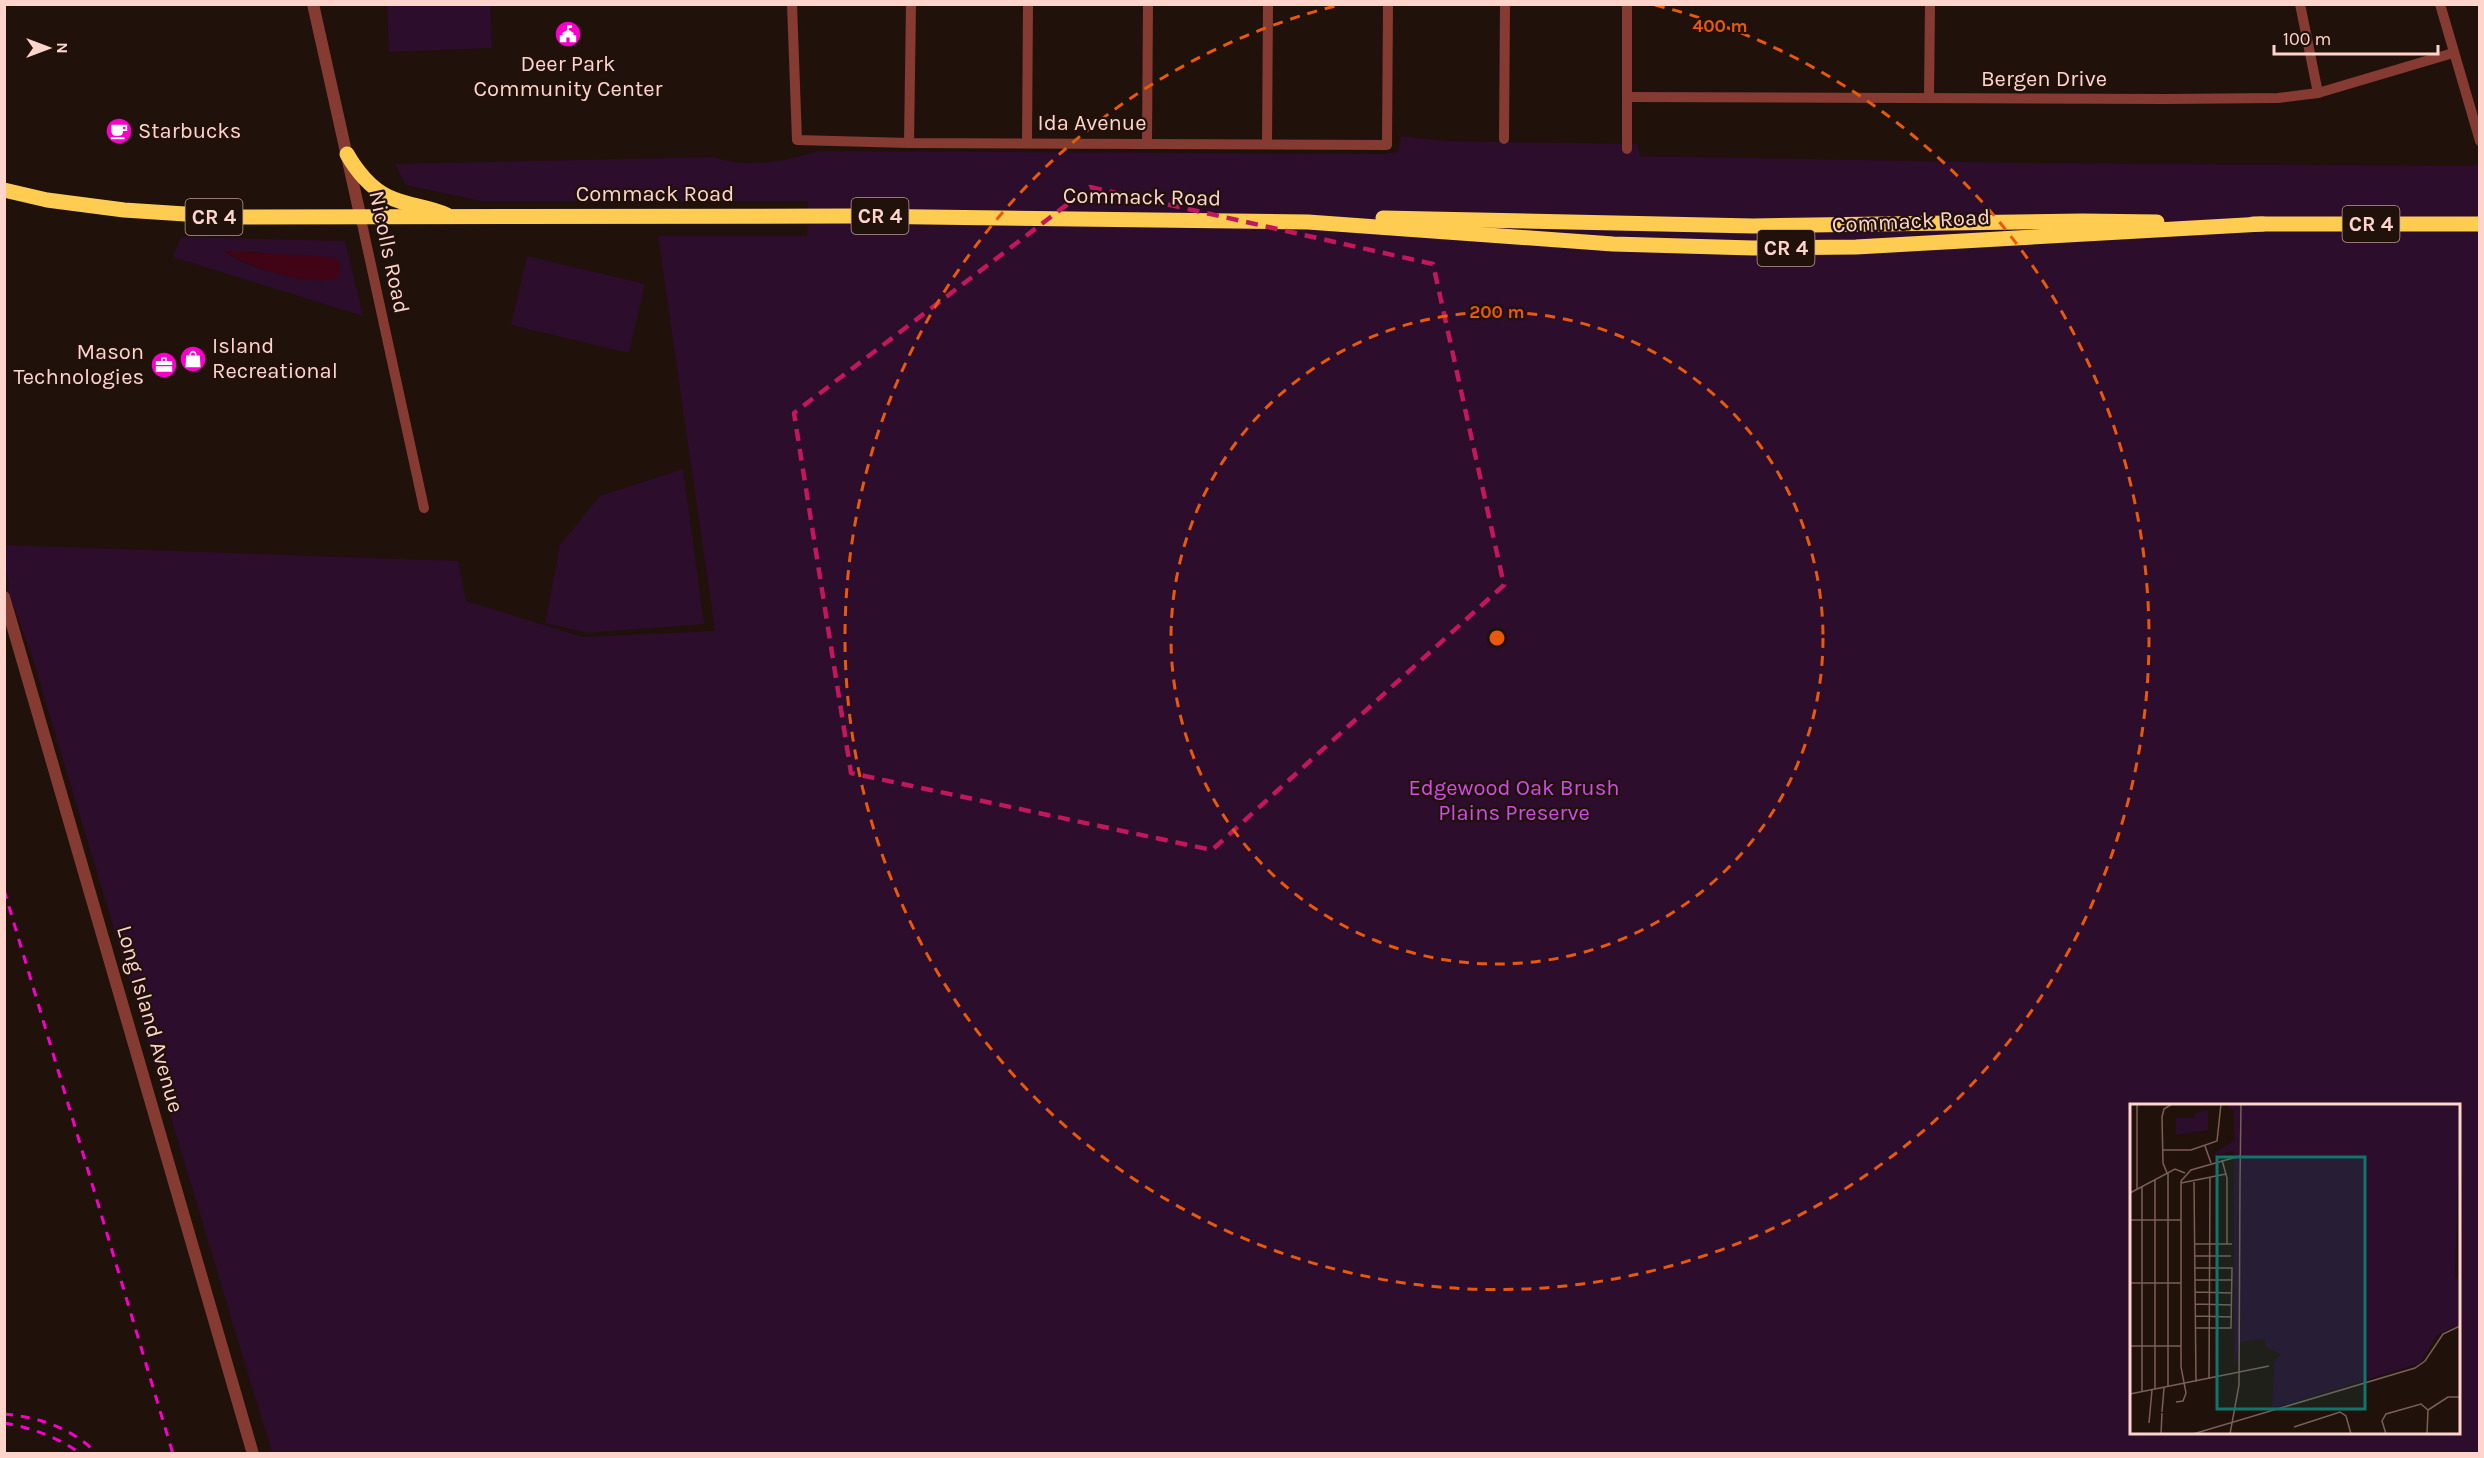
<svg xmlns="http://www.w3.org/2000/svg" width="2484" height="1458" viewBox="0 0 2484 1458" font-family="Karla,sans-serif">
<style>
.green{fill:#2c0d2b;fill-rule:evenodd}
.water{fill:#410416}
.lines{fill:none;stroke-linecap:round;stroke-linejoin:round}
.minor{stroke:#853b31;stroke-width:10}
.tertiary{stroke:#853b31;stroke-width:12}
.primary{stroke:#ffcc52;stroke-width:15}
.rail{stroke:#f600ca;stroke-width:3;stroke-dasharray:9 8;stroke-linecap:butt}
.marked{fill:none;stroke:#c2185b;stroke-width:4.5;stroke-dasharray:12 8;stroke-linejoin:round}
.ring{fill:none;stroke:#e8590c;stroke-width:3;stroke-dasharray:10 8}
.labels{text-anchor:middle;dominant-baseline:central;stroke-width:4.5;stroke-linejoin:round;paint-order:stroke}
.shield{fill:#21110b;stroke:#bc9a91;stroke-width:1.5}
.shield-label{font-size:21px;font-weight:bold;fill:#ffd5cb}
.poi-label{font-size:22px;fill:#ffd5cb;stroke:#21110b;text-anchor:start}
.street-label{font-size:22px;fill:#ffd5cb;stroke:#21110b}
.park-label{font-size:22px;fill:#cf4cea;stroke:#21110b}
.inset-road{fill:none;stroke:#7a5f58;stroke-width:1.5}
.view{fill:#0f766e;fill-opacity:0.15;stroke:#0f766e;stroke-width:3}
.inset-edge{fill:none;stroke:#ffd5cb;stroke-width:3}
.centre{fill:#e8590c;stroke:#21110b;stroke-width:3}
.ring-label{font-size:18px;text-anchor:middle;font-weight:bold;fill:#e8590c;stroke:#21110b;stroke-width:4.5;stroke-linejoin:round;paint-order:stroke}
</style>
<rect width="100%" height="100%" fill="#21110b"/>
<!-- green -->
<g class="green">
<path d="M387,5h103l2,43 -103,4z"/>
<path d="M1401,136l45,5 192,3 2,12 384,7 447,3 8,-3v1290h-2207l-240,-796 -24,-66 1,-8 -4,-15v-23l453,16 8,40 117,36 132,-6 -57,-395h149l1,-35h-327l-75,-16 -11,-21 318,-7c37,12 69,5 105,-6l566,3 14,-2zM2132,1106h326v326h-326z"/>
<path d="M181,237l164,4 18,75 -190,-59zM225,252h35l63,29c-34,-6 -69,-9 -98,-29z"/>
<path d="M527,256l118,28 -16,69 -118,-28z"/>
<path d="M683,469l21,155 -117,9 -42,-10 15,-78 40,-49z"/>
</g>
<!-- water -->
<path class="water" d="M224,251l109,6 7,5 -1,15c-26,12 -93,-11 -115,-26z"/>
<g class="lines">
<!-- minor -->
<g class="minor">
<path d="M792,4l5,136 112,3 478,2 1,-141"/>
<path d="M1627,4v145"/>
<path d="M2300,4l18,89"/>
<path d="M2440,4l40,137"/>
<path d="M1628,97l537,2 113,-1 40,-5 135,-40"/>
<path d="M1929,98l1,-94"/>
<path d="M1504,139l1,-135"/>
<path d="M909,143l2,-139"/>
<path d="M1027,143l1,-139"/>
<path d="M1147,143l1,-139"/>
<path d="M1267,144l1,-140"/>
<path d="M361,219l63,289"/>
</g>
<!-- tertiary -->
<g class="tertiary">
<path d="M313,4l48,215"/>
<path d="M4,597l249,857"/>
</g>
<!-- primary -->
<g class="primary">
<path d="M347,154c9,16 24,35 42,43 18,9 39,9 58,18"/>
<path d="M4,190l43,10 77,10 107,7 623,-1 454,6 305,22 140,4 103,-1 407,-23"/>
<path d="M1383,218l370,8 330,-5 74,1"/>
<path d="M2253,224h227"/>
</g>
<!-- rail -->
<g class="rail">
<path d="M4,890l169,564"/>
<path d="M4,1414c34,3 69,14 93,40"/>
<path d="M4,1423c28,5 54,14 77,31"/>
</g>
</g>
<!-- marked area -->
<path class="marked" d="M1090,187l343,77 71,321 -292,265 -361,-77 -57,-360z"/>
<!-- distance rings -->
<g class="ring">
<circle cx="1497" cy="638" r="326"/>
<path d="M1655 5A652 652 0 1 1 1339 5"/>
</g>
<!-- icons -->
<defs>
<symbol id="civic-disc" viewBox="-11 -11 22 22"><circle r="9.5" fill="#f600ca" stroke="#21110b"/><path d="M-.6-6.5H3V-4.5H.6V-3L4-1V1h2V6H-6V1h2V-1L-.6-3ZM-1.2 2.5V6h2.4V2.5Z" fill="#fff"/></symbol>
<symbol id="cafe-disc" viewBox="-11 -11 22 22"><circle r="9.5" fill="#f600ca" stroke="#21110b"/><path d="M-5.5-4.5H6V0H3Q3 3.5 0 3.5H-2.5Q-5.5 3.5-5.5 0ZM3-3.2v2h1.7v-2ZM-6 4.5H4V6H-6Z" fill="#fff"/></symbol>
<symbol id="shop-disc" viewBox="-11 -11 22 22"><circle r="9.5" fill="#f600ca" stroke="#21110b"/><path d="M-5-2.5h2.3a2.7 3.5 0 0 1 5.4 0H5L5.5 6h-11ZM-1.5-2.5h3a1.5 2.3 0 0 0-3 0Z" fill="#fff"/></symbol>
<symbol id="office-disc" viewBox="-11 -11 22 22"><circle r="9.5" fill="#f600ca" stroke="#21110b"/><path d="M-6-3h4V-5.5h4V-3h4V5H-6ZM-1-4.5V-3h2v-1.5ZM-6 0V1H6V0Z" fill="#fff"/></symbol>
</defs>
<g fill-rule="evenodd">
<use href="#civic-disc" x="553" y="19" width="30" height="30"/>
<use href="#cafe-disc" x="104" y="116" width="30" height="30"/>
<use href="#shop-disc" x="178" y="344" width="30" height="30"/>
<use href="#office-disc" x="149" y="350" width="30" height="30"/>
</g>
<g class="labels">
<!-- shield labels -->
<g class="shield">
<rect x="851.5" y="198" width="57" height="36" rx="4.5"/>
<rect x="185.5" y="199" width="57" height="36" rx="4.5"/>
<rect x="2342.5" y="206" width="57" height="36" rx="4.5"/>
<rect x="1757.5" y="230" width="57" height="36" rx="4.5"/>
</g>
<g class="shield-label">
<text x="880" y="216">CR 4</text>
<text x="214" y="217">CR 4</text>
<text x="2371" y="224">CR 4</text>
<text x="1786" y="248">CR 4</text>
</g>
<!-- poi labels -->
<g class="poi-label">
<text x="568" y="64" text-anchor="middle">Deer Park<tspan x="568" dy="25">Community Center</tspan></text>
<text x="138" y="131">Starbucks</text>
<text x="212" y="346">Island<tspan x="212" dy="25">Recreational</tspan></text>
<text x="144" y="352" text-anchor="end">Mason<tspan x="144" dy="25">Technologies</tspan></text>
</g>
<!-- street labels -->
<g class="street-label">
<text x="2044" y="79">Bergen Drive</text>
<text x="1092" y="123">Ida Avenue</text>
<text x="655" y="194">Commack Road</text>
<text transform="translate(1142 197) rotate(1)">Commack Road</text>
<text transform="translate(1911 221) rotate(-3)">Commack Road</text>
<text transform="translate(389 252) rotate(78)">Nicolls Road</text>
<text transform="translate(150 1019) rotate(74)">Long Island Avenue</text>
</g>
<!-- park labels -->
<g class="park-label">
<text x="1514" y="788">Edgewood Oak Brush<tspan x="1514" dy="25">Plains Preserve</tspan></text>
</g>
</g>
<!-- overview -->
<g transform="translate(2130 1104)">
<rect width="330" height="330" fill="#21110b"/>
<path d="M99,0h231l-5,174 5,1v45l-23,11 -17,28 -148,46 2,-47 6,-8 -13,-6 -3,-9 -23,3 -7,27v-218l-23,5 23,-16v-30l-6,-1zM78,6v20l-32,5v-17h18l1,-5z" fill="#2c0d2b"/>
<path class="inset-road" d="M7,0v86M75,42l6,17M33,46h28l26,-9 4,-37M92,56l5,18v66M37,69l-4,-10 -1,-46 2,-8 8,-5M38,69v214M64,78l2,200M110,78l1,-78M51,79l45,-9M12,83v205M0,89l45,-24 10,4M0,116h51M65,140h37M65,152h36M65,176h37M0,179h51M65,188l37,1M65,200l37,1M65,212l37,1M65,224h36l1,-60h-37M0,242h51M79,275l1,-202M25,285v-209M0,290l139,-28M46,298l7,-1 3,-8 -5,-26v-186l10,-11 49,-14M298,306l20,-13h12M32,308l2,-24M19,319l3,-33M164,323l46,-15 6,4 5,18M31,330l1,-21M63,330l222,-66 10,-7 18,-27 17,-8M100,330l9,-49 1,-205M256,330l-4,-13 4,-7 35,-10 7,6M297,330l1,-24"/>
<path class="view" d="M87,53h148v252h-148z"/>
<rect width="330" height="330" class="inset-edge"/>
</g>
<circle cx="1497" cy="638" r="9" class="centre"/>
<g class="ring-label">
<text x="1720" y="32">400 m</text>
<text x="1497" y="318">200 m</text>
</g>
<!-- border -->
<rect width="2484" height="1458" fill="none" stroke="#ffd5cb" stroke-width="12"/>
<!-- north arrow -->
<g transform="translate(48 48) rotate(90)" stroke="#21110b" stroke-width="4.5" paint-order="stroke">
<path d="M0-4.5L10 22L0 15L-10 22Z" fill="#ffd5cb"/>
<text y="-9" font-size="16" font-weight="bold" text-anchor="middle" fill="#ffd5cb">N</text>
</g>
<!-- scale -->
<path d="M2274 45v9h164v-9" fill="none" stroke="#ffd5cb" stroke-width="3"/>
<text x="2283" y="45" font-size="18" fill="#ffd5cb" stroke="#21110b" stroke-width="4.5" paint-order="stroke">100 m</text>
</svg>
